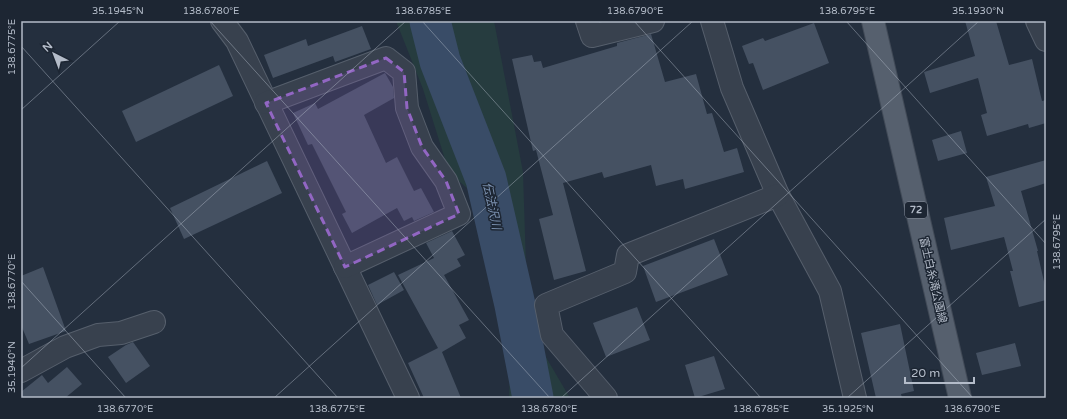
<svg xmlns="http://www.w3.org/2000/svg" width="1067" height="419" viewBox="0 0 1067 419" font-family="'Varela Round','Noto Sans JP',sans-serif">
<style>
.green{fill:#263c3f}
.lines{fill:none;stroke-linecap:round;stroke-linejoin:round}
.river{stroke:#394c67;stroke-width:41}
.building{fill:#455162}
.minor-casing{stroke:#565f6c;stroke-width:24}
.primary-casing{stroke:#414a57;stroke-width:24}
.minor{stroke:#38414e;stroke-width:22}
.primary{stroke:#56606e;stroke-width:22}
.marked{fill:#9266c3;fill-opacity:0.2;stroke:#9266c3;stroke-width:3;stroke-dasharray:8 5;stroke-linejoin:round}
.ticks{fill:none;stroke:#b4bcc9;stroke-width:1;stroke-opacity:0.45}
.labels{text-anchor:middle;dominant-baseline:central;stroke-width:3;stroke-linejoin:round;paint-order:stroke}
.shield{fill:#1d2633;stroke:#878f9c;stroke-width:1}
.shield-label{font-size:10px;font-weight:bold;fill:#b4bcc9}
.street-label{font-size:11px;fill:#b4bcc9;stroke:#1d2633}
.water-label{font-size:12px;font-style:italic;fill:#7c92b1;stroke:#1d2633}
.neatline{fill:none;stroke:#b4bcc9;stroke-width:1.5}
.ticks-label{font-size:10px;text-anchor:middle;fill:#b4bcc9}
</style>
<rect width="100%" height="100%" fill="#242f3e"/>
<!-- green -->
<path class="green" d="M396,21h98l29,151 3,94 11,76 33,56h-61l1,-25 -11,-87 -29,-95 -21,-19 -26,-83z"/>
<g class="lines">
<!-- river -->
<path class="river" d="M430,21l10,40 46,118 29,126 18,93"/>
</g>
<!-- building -->
<g class="building">
<path d="M965,21h31l13,44 23,-6 10,42 4,-1v23l-17,5 -1,-4 -41,12 -6,-21 6,-2 -9,-35 -48,15 -6,-21 51,-16z"/>
<path d="M814,23l15,40 -66,27 -10,-27 -4,1 -7,-18 21,-8 2,3z"/>
<path d="M362,26l9,23 -36,13 -2,-6 -60,22 -9,-23 42,-16 2,7z"/>
<path d="M651,34l14,48 31,-8 11,40 5,-1 12,39 13,-4 7,24 -59,17 -2,-10 -27,7 -5,-21 -47,13 -2,-6 -39,11 23,88 -32,9 -15,-61 14,-4 -17,-65 -3,1 -21,-92 20,-4 2,7 7,-1 2,7 74,-22v-3z"/>
<path d="M219,65l14,31 -97,46 -14,-31z"/>
<path d="M385,73l8,14 1,11 -30,17 22,48 11,-6 17,34 7,-3 13,24 -20,9 -2,-4 -8,4 -7,-13 -45,25 -10,-19 4,-2 -34,-68 -4,1 -15,-32 22,-10 3,6z"/>
<path d="M961,131l6,22 -29,8 -6,-21z"/>
<path d="M1046,160v23l-25,8 17,60h-1l9,39v10l-27,7 -9,-36h3l-9,-34 -53,13 -7,-32 51,-12 -9,-29z"/>
<path d="M267,161l15,32 -98,46 -14,-31z"/>
<path d="M452,231l13,24 -8,4 4,7 -17,9 25,45 -10,5 7,13 -24,14 19,46h-37l-16,-35 30,-15 -40,-73 36,-17 -8,-15z"/>
<path d="M714,239l14,36 -72,27 -13,-36z"/>
<path d="M43,267l23,64 -37,13 -8,-19v-49z"/>
<path d="M394,272l10,18 -27,15 -9,-20z"/>
<path d="M637,307l13,33 -44,17 -13,-34z"/>
<path d="M900,324l14,67 -13,3 1,4h-26l-15,-65z"/>
<path d="M133,342l17,24 -24,17 -18,-26 18,-12z"/>
<path d="M1015,343l6,23 -39,9 -6,-22z"/>
<path d="M714,356l11,33 -30,9 -10,-33z"/>
<path d="M67,367l15,17 -17,14h-44v-6l21,-17 6,8z"/>
</g>
<g class="lines">
<defs>
<g id="minor">
<path d="M222,21l15,20 171,357"/>
<path d="M587,21l5,15 61,-15"/>
<path d="M712,21l20,67 46,107 52,96 25,107"/>
<path d="M1037,21l9,19"/>
<path d="M266,103l120,-45 18,14 3,36 15,39 24,34 13,33 -114,53"/>
<path d="M21,371l44,-24 33,-12 23,-2 33,-11"/>
<path d="M606,398l-54,-63 -6,-30 79,-33 3,-17 150,-60"/>
</g>
<path id="primary" d="M873,21l87,377"/>
</defs>
<!-- minor casing -->
<use href="#minor" class="minor-casing"/>
<!-- primary casing -->
<use href="#primary" class="primary-casing"/>
<!-- minor -->
<use href="#minor" class="minor"/>
<!-- primary -->
<use href="#primary" class="primary"/>
</g>
<!-- marked area -->
<path class="marked" d="M386,58l18,14 3,36 15,39 24,34 13,33 -114,53 -79,-164z"/>
<!-- ticks -->
<path class="ticks" d="M210,21l340,377M422,21l339,377M634,21l339,377M846,21l200,223M21,46l317,352M21,110l99,-89M21,281l105,117M21,368l385,-347M274,398l419,-377M561,398l418,-377M847,398l199,-179"/>
<g class="labels">
<!-- shield labels -->
<rect class="shield" x="905" y="202" width="22" height="16" rx="3"/>
<g class="shield-label">
<text x="916" y="210">72</text>
</g>
<!-- street labels -->
<g class="street-label">
<text transform="translate(933 280) rotate(77)">富士白糸滝公園線</text>
</g>
<!-- water labels -->
<g class="water-label">
<text transform="translate(492 206) rotate(78)">伝法沢川</text>
</g>
</g>
<!-- border -->
<rect width="1067" height="419" fill="none" stroke="#1d2633" stroke-width="44"/>
<!-- north arrow -->
<g transform="translate(54 54) rotate(318)" stroke="#1d2633" stroke-width="3" paint-order="stroke">
<path d="M0-3L7 15L0 10L-7 15Z" fill="#b4bcc9"/>
<text y="-6" font-size="11" font-weight="bold" text-anchor="middle" fill="#b4bcc9">N</text>
</g>
<!-- scale -->
<path d="M905 377v6h69v-6" fill="none" stroke="#b4bcc9" stroke-width="2"/>
<text x="911" y="377" font-size="12" fill="#b4bcc9" stroke="#1d2633" stroke-width="3" paint-order="stroke">20 m</text>
<rect x="22" y="22" width="1023" height="375" class="neatline"/>
<g class="ticks-label">
<text x="118" y="14">35.1945°N</text>
<text x="211" y="14">138.6780°E</text>
<text x="423" y="14">138.6785°E</text>
<text x="635" y="14">138.6790°E</text>
<text x="847" y="14">138.6795°E</text>
<text x="978" y="14">35.1930°N</text>
<text transform="translate(11 47) rotate(-90)" y="4">138.6775°E</text>
<text transform="translate(1056 242) rotate(-90)" y="4">138.6795°E</text>
<text transform="translate(11 282) rotate(-90)" y="4">138.6770°E</text>
<text transform="translate(11 367) rotate(-90)" y="4">35.1940°N</text>
<text x="125" y="412">138.6770°E</text>
<text x="337" y="412">138.6775°E</text>
<text x="549" y="412">138.6780°E</text>
<text x="761" y="412">138.6785°E</text>
<text x="848" y="412">35.1925°N</text>
<text x="972" y="412">138.6790°E</text>
</g>
</svg>
